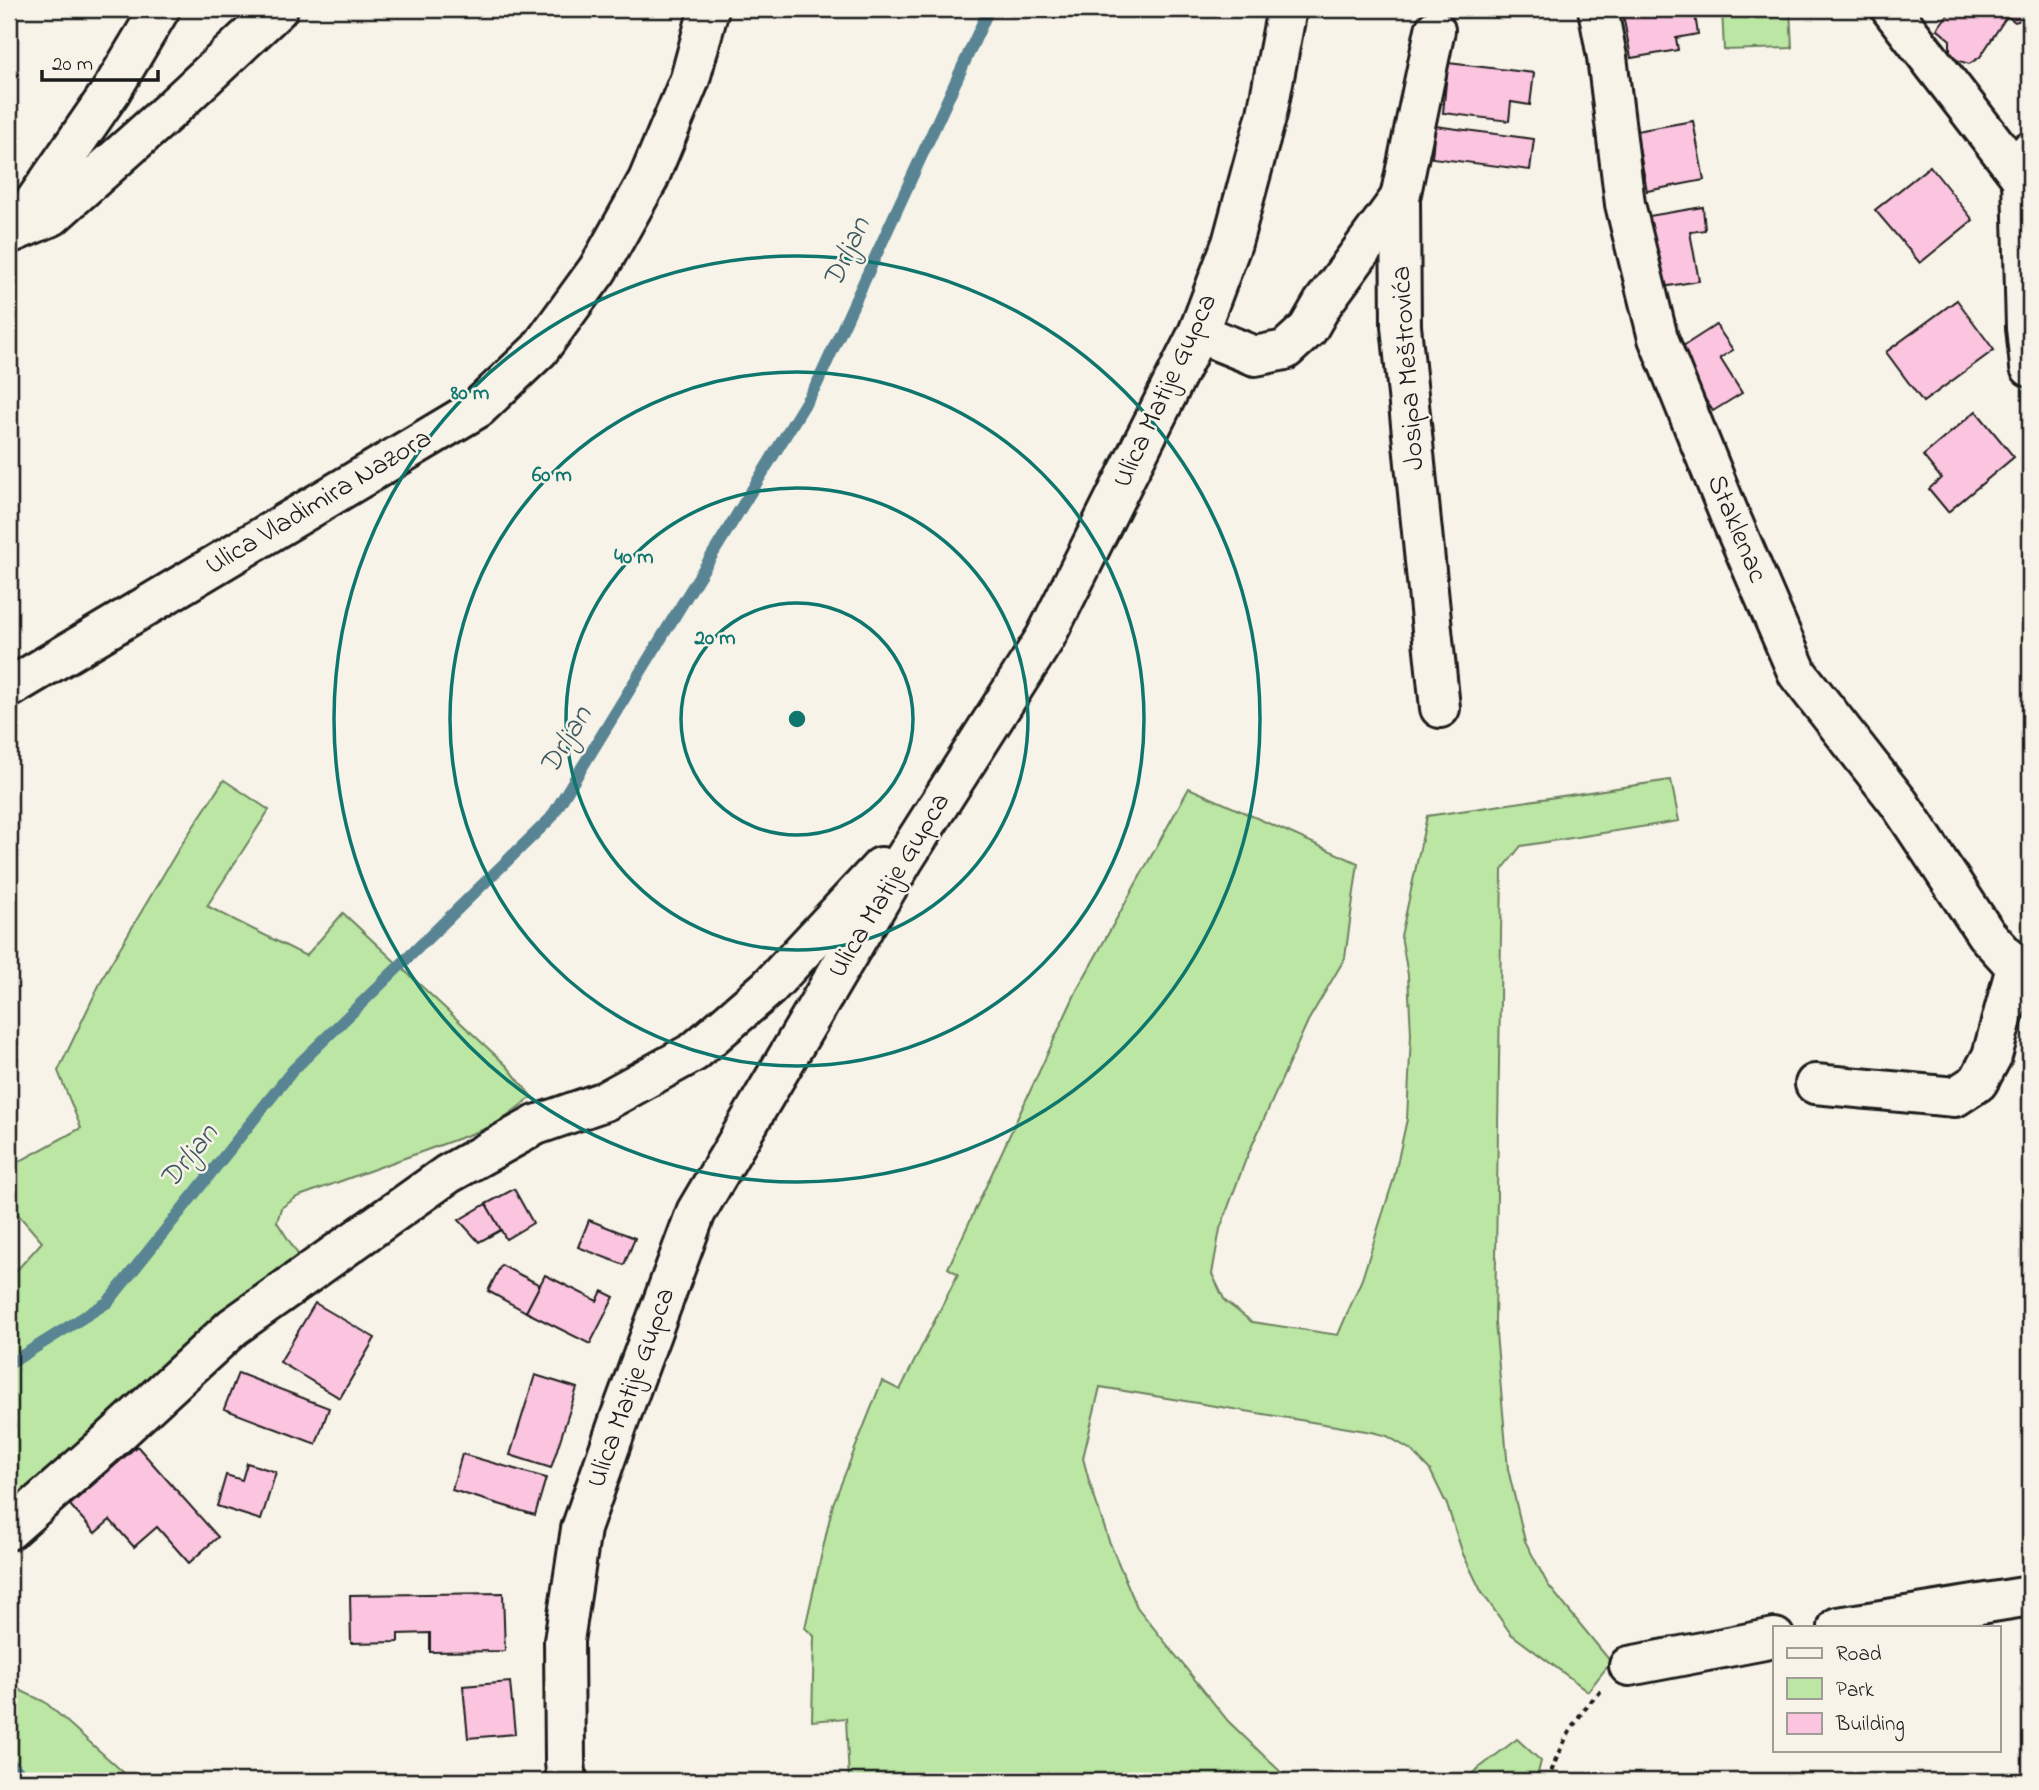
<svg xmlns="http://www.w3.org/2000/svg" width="2039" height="1790" viewBox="0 0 2039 1790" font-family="'Indie Flower',sans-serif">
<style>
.green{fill:#bbe6a3;stroke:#6c8160;stroke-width:2}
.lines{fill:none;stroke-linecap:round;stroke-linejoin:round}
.stream{stroke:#598493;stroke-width:12}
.building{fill:#fbc4df;stroke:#1c1c1c;stroke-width:2}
.minor-casing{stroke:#1c1c1c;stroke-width:44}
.path{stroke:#1c1c1c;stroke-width:4.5;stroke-dasharray:5 5;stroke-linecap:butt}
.minor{stroke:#f7f3e8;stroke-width:38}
.ring{fill:none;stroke:#0f766e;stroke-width:3.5}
.labels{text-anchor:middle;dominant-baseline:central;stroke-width:5;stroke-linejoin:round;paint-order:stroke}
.street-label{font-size:28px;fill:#1c1c1c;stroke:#f7f3e8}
.water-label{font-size:30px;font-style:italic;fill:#3f5961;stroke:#f7f3e8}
.centre{fill:#0f766e;stroke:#f7f3e8;stroke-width:3.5}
.ring-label{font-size:21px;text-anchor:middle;font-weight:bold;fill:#0f766e;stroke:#f7f3e8;stroke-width:5;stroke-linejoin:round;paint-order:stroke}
</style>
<rect width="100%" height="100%" fill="#f7f3e8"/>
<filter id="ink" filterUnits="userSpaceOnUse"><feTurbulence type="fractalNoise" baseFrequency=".0143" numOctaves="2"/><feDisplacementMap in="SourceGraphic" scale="14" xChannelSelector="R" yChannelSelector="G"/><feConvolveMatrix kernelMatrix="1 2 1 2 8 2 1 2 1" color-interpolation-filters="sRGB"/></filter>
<g filter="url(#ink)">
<!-- green -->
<g class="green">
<path d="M1722,9h68l2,39 -68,2z"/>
<path d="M224,780l45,30 -62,96 99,50 37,-43 164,153 25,31 -39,29 -196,71 -16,11 -4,14 22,34 -43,33 -247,216v-226l33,-37 -33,-38v-37l72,-39 -23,-57 47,-98 73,-123z"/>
<path d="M1671,780l8,41 -158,25 -19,24 -7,452 13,147 17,72 23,44 63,77 -23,29 -77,-57 -30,-43 -18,-37 -16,-49 -17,-35 -19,-20 -24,-14 -15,-4 -272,-45 -17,71 6,23 20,60 28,66 91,114 62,60h-441l-3,-63 -34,3 2,-85 -9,-8 28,-124 49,-123 18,9 58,-116 -10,-6 129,-278 112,-202 169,75 -13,95 -37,63 -62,138 -26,70 -8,45 13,27 27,21 86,13 24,-56 32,-101 13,-59 4,-85 -3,-59 -7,-39 26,-120z"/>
<path d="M9,1685l36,17 88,79h-124z"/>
<path d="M1517,1739l24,22 -5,20h-74z"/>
</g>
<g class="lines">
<!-- stream -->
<g class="stream">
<path d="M9,1364l99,-62 185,-232 258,-252 266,-434 172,-375"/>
<path d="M9,1762l18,19"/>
</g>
</g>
<!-- building -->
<g class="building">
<path d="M1622,9h72l4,25 -22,4 2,12 -47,8z"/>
<path d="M1952,9h78v8l-15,5 -8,-6 -27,41 -11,7 -19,-6v-18l-13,-11z"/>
<path d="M1448,63l86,10 -4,32 -19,-3 -2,19 -66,-8z"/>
<path d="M1693,121l11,59 -57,11 -11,-60z"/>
<path d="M1435,126l99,13 -4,31 -98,-12z"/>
<path d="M1930,166l43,54 -53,43 -45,-53z"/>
<path d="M1703,207l2,23 -15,2 9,49 -37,6 -13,-71z"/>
<path d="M1957,300l37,50 -71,52 -37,-50z"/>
<path d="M1716,325l17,25 -13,8 22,35 -29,18 -39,-59z"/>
<path d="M1976,411l38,46 -66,55 -19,-23 12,-11 -18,-22z"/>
<path d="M514,1189l19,34 -27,16 -20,-35z"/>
<path d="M486,1204l15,26 -22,12 -20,-22z"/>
<path d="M589,1220l46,18 -11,27 -46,-18z"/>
<path d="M501,1265l39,20 -14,27 -38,-21z"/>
<path d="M545,1275l52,26 5,-10 12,6 -24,47 -64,-32z"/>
<path d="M315,1303l60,35 -35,60 -60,-36z"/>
<path d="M238,1373l91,35 -13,36 -92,-35z"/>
<path d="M535,1375l42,13 -26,80 -41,-13z"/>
<path d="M137,1446l81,91 -29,26 -32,-36 -23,20 -24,-27 -15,13 -25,-28z"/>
<path d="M462,1454l84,24 -11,37 -83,-25z"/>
<path d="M247,1463l29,9 -15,48 -44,-14 9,-31 16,5z"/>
<path d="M503,1593l2,58 -75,1v-19l-32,1v8l-47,1 -1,-48z"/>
<path d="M510,1682l5,52 -47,4 -5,-52z"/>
</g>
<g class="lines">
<defs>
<g id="minor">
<path d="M1598,9l9,48 18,147 33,134 71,176 69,160 101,129 87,131 30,33 14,9"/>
<path d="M1891,9l131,170"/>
<path d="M1435,30l-35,168 1,128 39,382"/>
<path d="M2030,151l-8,28 4,148 4,40"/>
<path d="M18,226l93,-135 49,-82"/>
<path d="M9,234l43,-18 116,-104 110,-103"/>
<path d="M1198,333l57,23 30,-6 23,-21 15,-26 77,-105"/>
<path d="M9,688l469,-280 61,-58 59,-81 50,-89 42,-101 19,-70"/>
<path d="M1815,1084l140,13 23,-15 14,-26 24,-89"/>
<path d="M9,1530l93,-82 131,-121 215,-153 88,-49 69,-24 89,-49 75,-65 112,-120"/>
<path d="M1838,1627l192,-31"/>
<path d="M1629,1666l146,-28"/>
<path d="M567,1781l-2,-19 -1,-121 17,-112 40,-114 75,-203 207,-351 142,-223 153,-305 34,-90 35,-129 20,-105"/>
</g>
</defs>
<!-- minor casing -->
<use href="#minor" class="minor-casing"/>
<!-- path -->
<path class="path" d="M1548,1781c10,-32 29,-68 54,-91"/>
<!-- minor -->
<use href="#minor" class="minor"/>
</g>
</g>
<!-- distance rings -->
<g class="ring">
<circle cx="797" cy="719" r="116"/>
<circle cx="797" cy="719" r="231"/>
<circle cx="797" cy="719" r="347"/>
<circle cx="797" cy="719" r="463"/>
</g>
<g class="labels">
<!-- street labels -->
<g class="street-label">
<text transform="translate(1409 368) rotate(-94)">Josipa Meštrovića</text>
<text transform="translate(1166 391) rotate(-65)">Ulica Matije Gupca</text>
<text transform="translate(319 503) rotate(-31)">Ulica Vladimira Nazora</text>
<text transform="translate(1736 529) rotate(67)">Staklenac</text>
<text transform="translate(890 886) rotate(-59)">Ulica Matije Gupca</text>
<text transform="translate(632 1388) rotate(-70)">Ulica Matije Gupca</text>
</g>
<!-- water labels -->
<g class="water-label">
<text transform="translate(848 253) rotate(-65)">Drljan</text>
<text transform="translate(567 741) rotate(-59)">Drljan</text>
<text transform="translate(190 1157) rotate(-51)">Drljan</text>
</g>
</g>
<circle cx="797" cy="719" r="10" class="centre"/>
<g class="ring-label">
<text x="470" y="399">80 m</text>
<text x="552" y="481">60 m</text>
<text x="634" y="563">40 m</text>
<text x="715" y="644">20 m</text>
</g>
<!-- margin -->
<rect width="2039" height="1790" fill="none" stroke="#f7f3e8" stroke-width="35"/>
<rect x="18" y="18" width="2004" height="1755" fill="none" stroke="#1c1c1c" stroke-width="2.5" filter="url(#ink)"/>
<!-- legend -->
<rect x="1773" y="1626" width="228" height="126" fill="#f7f3e8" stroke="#9f9d96" stroke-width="2"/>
<rect x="1787" y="1648" width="35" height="10" fill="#f7f3e8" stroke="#9f9d96" stroke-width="2"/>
<text x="1836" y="1660" font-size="21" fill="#1c1c1c">Road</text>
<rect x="1787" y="1678" width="35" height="21" fill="#bbe6a3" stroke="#9f9d96" stroke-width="2"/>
<text x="1836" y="1696" font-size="21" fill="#1c1c1c">Park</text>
<rect x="1787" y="1713" width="35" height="21" fill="#fbc4df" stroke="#9f9d96" stroke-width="2"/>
<text x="1836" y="1730" font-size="21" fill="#1c1c1c">Building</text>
<!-- scale -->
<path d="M42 70v10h116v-10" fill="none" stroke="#1c1c1c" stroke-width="3.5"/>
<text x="52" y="70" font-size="21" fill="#1c1c1c" stroke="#f7f3e8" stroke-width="5" paint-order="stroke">20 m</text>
</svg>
